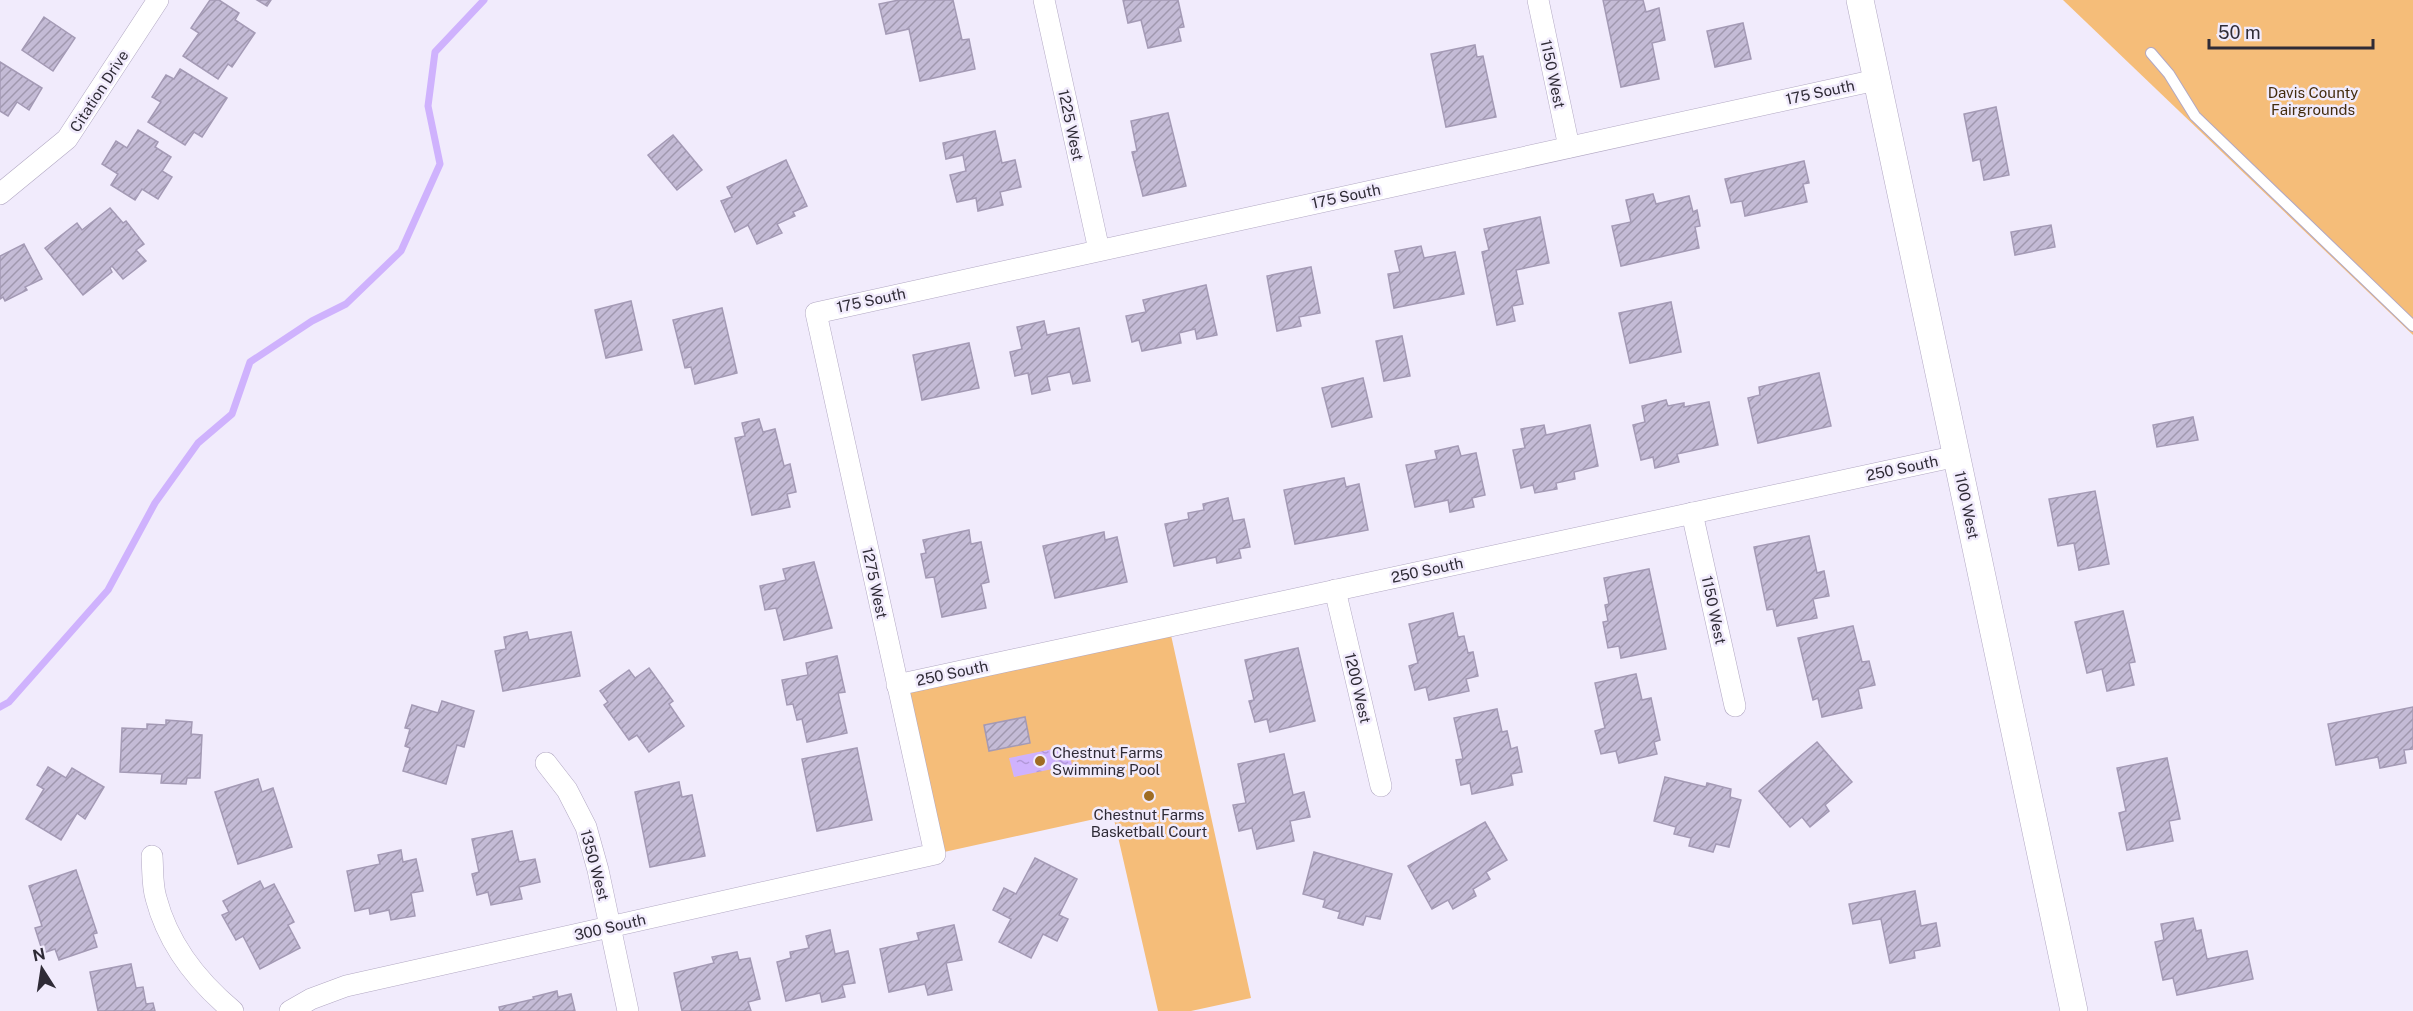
<svg xmlns="http://www.w3.org/2000/svg" width="2413" height="1011" viewBox="0 0 2413 1011" font-family="'Public Sans',sans-serif">
<style>
.green{fill:#f5bd79}
.water{fill:url(#water-ripples)}
.lines{fill:none;stroke-linecap:round;stroke-linejoin:round}
.stream{stroke:#cfb2fd;stroke-width:7}
.building{fill:url(#building-hatch);stroke:#a49ab5;stroke-width:1.5}
.service-casing{stroke:#b2a8c3;stroke-width:12}
.minor-casing{stroke:#b2a8c3;stroke-width:22}
.tertiary-casing{stroke:#b2a8c3;stroke-width:28}
.service{stroke:#fff;stroke-width:10}
.minor{stroke:#fff;stroke-width:21}
.tertiary{stroke:#fff;stroke-width:27}
.poi-dot{fill:#9f6c23;stroke:#f1ebfc;stroke-width:2}
.labels{text-anchor:middle;dominant-baseline:central;stroke-width:5;stroke-linejoin:round;paint-order:stroke}
.street-label{font-size:15px;fill:#2f2b36;stroke:#f1ebfc}
.park-label{font-size:15px;fill:#432c0e;stroke:#f1ebfc}
.poi-label{font-size:15px;fill:#2f2b36;stroke:#f1ebfc;text-anchor:start}
</style>
<defs>
<pattern id="water-ripples" width="26" height="14" patternUnits="userSpaceOnUse" patternTransform="scale(1.5)"><rect width="26" height="14" fill="#cfb2fd"/><path d="M2 4q2-2 4 0t4 0M15 11q2-2 4 0t4 0" fill="none" stroke="#b299d9"/></pattern>
<pattern id="building-hatch" width="6" height="6" patternUnits="userSpaceOnUse" patternTransform="scale(1.5)"><rect width="6" height="6" fill="#c4bbd6"/><path d="M-1 1l2-2M0 6l6-6M5 7l2-2" fill="none" stroke="#a098ae"/></pattern>
</defs>
<rect width="100%" height="100%" fill="#f1ebfc"/>
<!-- green -->
<g class="green">
<path d="M2063,0h350v335z"/>
<path d="M1169,626l82,372 -60,13h-33l-45,-196 -178,39 -38,-169z"/>
</g>
<!-- water -->
<path class="water" d="M1068,746l4,19 -58,12 -5,-19z"/>
<g class="lines">
<!-- stream -->
<path class="stream" d="M0,707l9,-5 99,-112 47,-87 43,-60 34,-29 18,-52 62,-41 34,-17 55,-53 39,-87 -12,-58 7,-54 49,-52"/>
</g>
<!-- building -->
<g class="building">
<path d="M210,0h9l20,13 -4,7 20,13 -23,34 -4,-3 -10,15 -35,-23 16,-23 -8,-5z"/>
<path d="M257,0h14l-4,6z"/>
<path d="M899,0h54l9,40 7,-1 6,30 -55,12 -11,-52 -23,5 -7,-30z"/>
<path d="M1123,0h55l6,27 -6,1 3,13 -33,7 -7,-28 -13,3z"/>
<path d="M1603,0h40l3,12 13,-4 6,32 -13,3 7,36 -38,8z"/>
<path d="M44,17l31,21 -22,33 -31,-21z"/>
<path d="M1743,23l8,36 -36,8 -8,-36z"/>
<path d="M1475,45l2,12 6,-1 13,61 -50,10 -15,-73z"/>
<path d="M0,62l42,26 -13,22 -12,-8 -9,14 -8,-5z"/>
<path d="M180,69l47,29 -25,39 -8,-5 -9,13 -37,-23 13,-20 -9,-5 14,-22 8,4z"/>
<path d="M1996,107l13,68 -25,5 -4,-21 -7,2 -9,-47z"/>
<path d="M1168,113l18,73 -43,10 -11,-44 5,-1 -6,-30z"/>
<path d="M138,130l20,12 -3,5 16,10 -9,14 10,6 -14,22 -16,-10 -7,11 -24,-15 7,-11 -16,-10 14,-23 11,7z"/>
<path d="M995,131l7,32 13,-3 6,27 -21,5 3,13 -25,6 -2,-13 -19,4 -7,-27 16,-4 -3,-16 -17,4 -3,-16z"/>
<path d="M673,135l29,35 -25,20 -29,-35z"/>
<path d="M786,160l21,46 -14,6 2,4 -18,8 5,9 -25,11 -9,-19 -13,7 -14,-31 11,-4 -5,-10z"/>
<path d="M1804,161l5,22 -6,1 4,18 -62,14 -3,-15 -11,2 -6,-24z"/>
<path d="M1653,194l3,10 33,-8 4,16 4,-2 3,16 -5,1 4,21 -78,18 -9,-40 19,-4 -5,-22z"/>
<path d="M110,208l13,15 3,-2 18,23 -8,6 10,11 -23,18 -11,-13 -2,2 2,4 -29,23 -38,-47 32,-25 5,7z"/>
<path d="M1540,217l9,46 -33,7 7,34 -11,2 3,15 -18,4 -15,-73 7,-2 -5,-21z"/>
<path d="M2051,225l4,22 -40,8 -4,-23z"/>
<path d="M24,244l18,35 -17,8 2,3 -22,11 -2,-4 -3,2v-43z"/>
<path d="M1421,246l3,12 31,-6 9,42 -70,14 -6,-34 12,-2 -5,-21z"/>
<path d="M1311,267l9,46 -21,4 2,9 -24,5 -10,-55z"/>
<path d="M1206,285l11,50 -20,4 -2,-10 -16,4 2,10 -39,8 -3,-11 -7,2 -6,-26 20,-4 -3,-12z"/>
<path d="M631,301l11,49 -36,8 -11,-48z"/>
<path d="M1671,302l10,50 -51,11 -11,-50z"/>
<path d="M722,308l15,65 -42,11 -4,-17 -6,1 -12,-48z"/>
<path d="M1044,321l3,14 32,-7 11,53 -17,3 -3,-12 -23,5 3,13 -18,4 -4,-21 -13,3 -5,-24 12,-3 -5,-22z"/>
<path d="M1402,336l8,40 -26,5 -8,-40z"/>
<path d="M969,343l10,45 -57,12 -9,-45z"/>
<path d="M1819,373l12,53 -73,17 -10,-45 12,-3 -1,-8z"/>
<path d="M1363,378l9,39 -40,10 -10,-39z"/>
<path d="M1666,400l2,6 16,-3v4l25,-5 9,43 -41,9 2,8 -24,6 -2,-11 -12,3 -8,-35 12,-3 -3,-16z"/>
<path d="M2193,417l5,23 -41,7 -4,-22z"/>
<path d="M759,419l4,13 12,-3 9,37 6,-2 6,28 -9,2 3,13 -38,8 -17,-77 10,-2 -3,-13z"/>
<path d="M1544,425l2,10 44,-10 8,41 -24,6 1,7 -19,4 1,6 -22,4 -2,-8 -12,3 -8,-38 12,-2 -4,-19z"/>
<path d="M1458,446l3,10 15,-3 9,42 -13,3 2,9 -24,5 -2,-12 -33,7 -9,-42 31,-6 -2,-8z"/>
<path d="M1344,478l2,9 13,-3 9,46 -73,14 -11,-54z"/>
<path d="M2095,491l14,73 -30,6 -5,-27 -16,3 -9,-47z"/>
<path d="M1228,498l5,23 11,-2 6,28 -11,2 2,9 -24,5 -1,-6 -42,9 -9,-42 24,-5 -1,-6 16,-3 -1,-6z"/>
<path d="M969,530l2,14 10,-2 8,40 -8,2 5,24 -44,9 -8,-40 -8,1 -5,-24 5,-1 -3,-13z"/>
<path d="M1104,532l1,8 12,-3 10,45 -72,16 -12,-52z"/>
<path d="M1809,536l8,37 7,-2 5,25 -16,3 4,19 -40,8 -4,-17 -6,1 -13,-63z"/>
<path d="M814,562l18,66 -48,12 -8,-32 -11,2 -5,-24 26,-6 -3,-11z"/>
<path d="M1649,569l17,80 -45,9 -2,-12 -11,2 -5,-26 5,-1 -3,-16 4,-1 -5,-26z"/>
<path d="M2123,611l12,51 -6,1 5,22 -27,6 -5,-22 -15,4 -12,-51z"/>
<path d="M1453,613l5,24 6,-1 4,17 5,-1 5,24 -12,3 3,12 -40,9 -3,-13 -11,3 -6,-24 9,-3 -9,-39z"/>
<path d="M1853,626l9,36 7,-1 6,24 -17,4 4,19 -40,9 -4,-19 -5,2 -15,-62z"/>
<path d="M527,632l2,8 42,-8 9,44 -77,15 -8,-40 11,-2 -2,-12z"/>
<path d="M1298,648l17,73 -45,11 -3,-13 -12,3 -6,-21 5,-1 -9,-40z"/>
<path d="M837,656l8,36 -7,1 9,40 -40,9 -5,-23 -5,1 -4,-16 -6,1 -5,-25 26,-5 -2,-12z"/>
<path d="M649,668l24,33 -4,3 15,22 -35,26 -12,-17 -8,5 -25,-35 4,-3 -8,-11 29,-21 6,8z"/>
<path d="M1636,674l6,26 9,-2 9,42 -6,2 3,12 -38,9 -3,-12 -15,3 -6,-23 10,-3 -10,-45z"/>
<path d="M442,701l32,10 -10,36 -7,-2 -11,39 -43,-13 7,-23 -5,-2 5,-17 -5,-1 7,-23 26,8z"/>
<path d="M2413,707v42l-9,1 2,13 -26,5 -2,-11 -42,8 -8,-41z"/>
<path d="M1497,709l5,23 5,-1 4,18 6,-2 5,25 -11,2 2,11 -41,9 -2,-11 -9,2 -5,-25 7,-1 -9,-41z"/>
<path d="M1025,717l5,26 -41,8 -5,-26z"/>
<path d="M166,720l26,2 -1,12 11,1 -2,43h-13l-1,6 -25,-1 1,-9 -42,-2 2,-44 25,1v-5l19,1z"/>
<path d="M1817,742l35,40 -27,23 4,6 -19,16 -8,-10 -12,10 -31,-36z"/>
<path d="M857,748l15,72 -55,11 -15,-72z"/>
<path d="M1284,754l9,41 11,-3 6,25 -20,4 4,20 -37,8 -5,-21 -13,3 -6,-26 13,-2 -8,-39z"/>
<path d="M2167,758l13,61 -11,2 4,20 -46,9 -8,-37 7,-2 -9,-43z"/>
<path d="M48,767l18,11 6,-10 32,19 -19,32 -8,-6 -16,27 -35,-21 18,-30 -7,-4z"/>
<path d="M1665,777l41,10 1,-4 24,6 -1,8 11,3 -12,47 -13,-3 -3,8 -24,-6 2,-8 -17,-4 2,-7 -22,-6z"/>
<path d="M258,779l4,13 11,-4 19,59 -54,17 -23,-72z"/>
<path d="M679,782l3,15 10,-2 13,61 -55,11 -15,-75z"/>
<path d="M1485,822l22,38 -21,12 4,7 -17,10 3,7 -23,13 -5,-9 -16,9 -24,-43z"/>
<path d="M512,831l7,31 16,-3 5,23 -21,5 3,12 -31,6 -3,-13 -11,3 -5,-21 7,-2 -7,-33z"/>
<path d="M401,850l2,12 13,-3 7,32 -12,2 4,23 -24,4 -2,-10 -19,4 -1,-6 -14,3 -8,-40 33,-7 -2,-9z"/>
<path d="M1314,852l78,22 -12,45 -14,-3 -3,9 -25,-7 2,-6 -17,-5 2,-7 -22,-6z"/>
<path d="M1035,858l42,21 -18,36 9,4 -11,22 -14,-7 -12,24 -32,-16 12,-23 -18,-9 11,-22 12,6z"/>
<path d="M76,870l21,63 -4,1 4,13 -38,13 -4,-11 -12,4 -8,-25 7,-2 -13,-40z"/>
<path d="M260,881l4,8 10,-5 20,38 -6,3 12,23 -40,21 -17,-33 -7,4 -14,-25 7,-3 -6,-11z"/>
<path d="M1915,891l6,35 15,-3 4,23 -26,5 1,7 -25,5 -9,-44 -28,5 -4,-20z"/>
<path d="M2193,918l3,13 5,-1 6,29 40,-8 6,28 -76,16 -4,-17 -10,2 -8,-38 9,-2 -3,-16z"/>
<path d="M954,925l8,35 -16,3 6,27 -24,5 -3,-11 -36,8 -9,-43 39,-9 -2,-7z"/>
<path d="M830,930l5,24 13,-3 7,32 -13,2 3,12 -23,5 -2,-9 -34,8 -9,-39 14,-4 -1,-6 19,-4 -3,-12z"/>
<path d="M737,952l2,8 11,-2 10,41 -12,3 3,9h-69l-8,-38 40,-10 -2,-6z"/>
<path d="M131,964l5,24 7,-1 3,17 7,-1 2,8h-57l-8,-39z"/>
<path d="M557,991l1,6 13,-3 4,17h-75l-1,-4 35,-8 -1,-2z"/>
</g>
<g class="lines">
<defs>
<path id="service" d="M2151,53l18,21 26,42 218,210"/>
<g id="minor">
<path d="M1044,0l55,250"/>
<path d="M1538,0l31,147"/>
<path d="M0,194l67,-55 91,-139"/>
<path d="M1692,513l43,193"/>
<path d="M1335,590l46,196"/>
<path d="M897,685l1060,-229"/>
<path d="M546,763l21,27 19,37 12,43 30,141"/>
<path d="M152,856c1,14 0,29 4,42 12,46 41,83 77,113"/>
<path d="M290,1011l21,-12 35,-13 589,-132 -119,-541 1060,-233"/>
</g>
<path id="tertiary" d="M1860,0l214,1011"/>
</defs>
<!-- service casing -->
<use href="#service" class="service-casing"/>
<!-- minor casing -->
<use href="#minor" class="minor-casing"/>
<!-- tertiary casing -->
<use href="#tertiary" class="tertiary-casing"/>
<!-- service -->
<use href="#service" class="service"/>
<!-- minor -->
<use href="#minor" class="minor"/>
<!-- tertiary -->
<use href="#tertiary" class="tertiary"/>
</g>
<!-- markers -->
<g class="poi-dot">
<circle cx="1040" cy="761" r="6"/>
<circle cx="1149" cy="796" r="6"/>
</g>
<g class="labels">
<!-- street labels -->
<g class="street-label">
<text transform="translate(1553 74) rotate(78)">1150 West</text>
<text transform="translate(99 91) rotate(-57)">Citation Drive</text>
<text transform="translate(1820 92) rotate(-12)">175 South</text>
<text transform="translate(1071 125) rotate(78)">1225 West</text>
<text transform="translate(1346 196) rotate(-12)">175 South</text>
<text transform="translate(871 300) rotate(-12)">175 South</text>
<text transform="translate(1902 468) rotate(-12)">250 South</text>
<text transform="translate(1967 505) rotate(78)">1100 West</text>
<text transform="translate(1427 570) rotate(-12)">250 South</text>
<text transform="translate(875 583) rotate(78)">1275 West</text>
<text transform="translate(1714 610) rotate(78)">1150 West</text>
<text transform="translate(952 673) rotate(-12)">250 South</text>
<text transform="translate(1358 688) rotate(77)">1200 West</text>
<text transform="translate(595 865) rotate(75)">1350 West</text>
<text transform="translate(610 927) rotate(-13)">300 South</text>
</g>
<!-- park labels -->
<g class="park-label">
<text x="2313" y="92">Davis County<tspan x="2313" dy="17">Fairgrounds</tspan></text>
</g>
<!-- poi labels -->
<g class="poi-label">
<text x="1052" y="752">Chestnut Farms<tspan x="1052" dy="17">Swimming Pool</tspan></text>
<text x="1149" y="814" text-anchor="middle">Chestnut Farms<tspan x="1149" dy="17">Basketball Court</tspan></text>
</g>
</g>
<!-- north arrow -->
<g transform="translate(42 969) rotate(348)" stroke="#f1ebfc" stroke-width="4.5" paint-order="stroke">
<path d="M0-4.5L10 22L0 15L-10 22Z" fill="#2f2b36"/>
<text y="-9" font-size="16" font-weight="bold" text-anchor="middle" fill="#2f2b36">N</text>
</g>
<!-- scale -->
<path d="M2209 39v9h164v-9" fill="none" stroke="#2f2b36" stroke-width="3"/>
<text x="2218" y="39" font-size="18" fill="#2f2b36" stroke="#f1ebfc" stroke-width="4.5" paint-order="stroke">50 m</text>
</svg>
